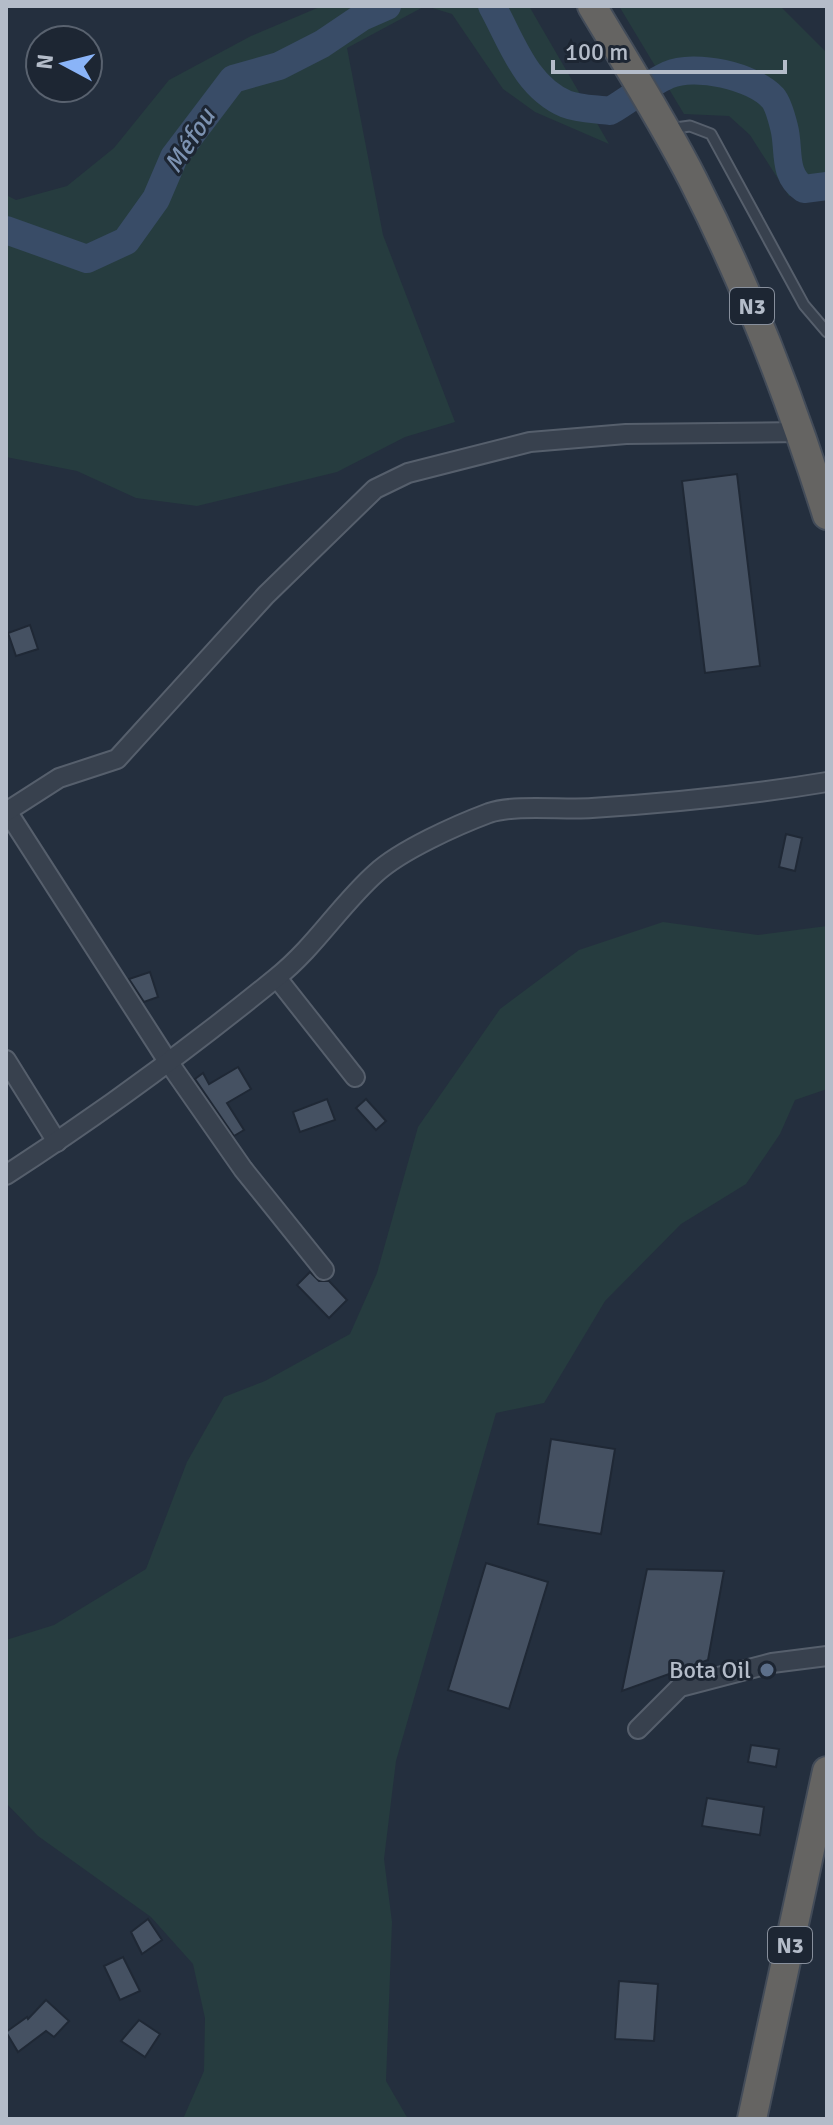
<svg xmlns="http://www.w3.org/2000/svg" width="833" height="2125" viewBox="0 0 833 2125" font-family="Signika,sans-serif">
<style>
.green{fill:#263c3f}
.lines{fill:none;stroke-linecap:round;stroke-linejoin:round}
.river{stroke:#394c67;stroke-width:28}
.building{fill:#455162;stroke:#1f2835;stroke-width:2}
.service-casing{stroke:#565f6c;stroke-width:13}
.minor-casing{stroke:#565f6c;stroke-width:22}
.trunk-casing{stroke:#434c59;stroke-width:32}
.service{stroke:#38414e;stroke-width:9}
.minor{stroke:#38414e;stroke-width:18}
.trunk{stroke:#656462;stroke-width:28}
.service-dot{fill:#5c6f8a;stroke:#1d2633;stroke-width:3}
.labels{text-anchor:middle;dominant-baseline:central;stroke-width:6;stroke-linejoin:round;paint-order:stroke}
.shield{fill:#1d2633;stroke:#878f9c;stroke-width:2}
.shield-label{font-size:22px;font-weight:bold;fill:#b4bcc9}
.poi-label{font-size:24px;fill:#b4bcc9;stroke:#1d2633;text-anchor:end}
.water-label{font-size:26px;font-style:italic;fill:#7c92b1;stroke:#1d2633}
</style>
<rect width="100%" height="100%" fill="#242f3e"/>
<!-- green -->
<g class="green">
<path d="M322,6h103l-78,42 36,187 72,187 -50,15 -68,35 -140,34 -61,-8 -59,-27 -71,-14v-262l10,5 51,-14 47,-38 55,-68 82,-44z"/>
<path d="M426,6h103l80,138 -74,-32 -32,-23 -51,-75z"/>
<path d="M619,6h161l47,47v141l-38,2 -39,-61 -21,-19 -45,-2z"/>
<path d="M663,922l95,13 69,-9v163l-32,11 -15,34 -34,50 -65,40 -76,77 -61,102 -48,10 -100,348 -12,98 8,63 -6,159 22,38h-225l21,-48 1,-53 -12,-54 -42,-47 -113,-81 -32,-33v-163l48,-15 92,-56 41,-107 37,-65 41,-16 85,-47 27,-61 41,-146 82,-118 79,-59z"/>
</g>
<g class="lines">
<!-- river -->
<g class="river">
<path d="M492,6c20,36 33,80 74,98 13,5 31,5 44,7 19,-11 38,-27 58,-36 27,-12 85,1 105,23 5,6 9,21 11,29 6,22 -2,47 20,62l23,-3"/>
<path d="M6,230l81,29 39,-18 30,-42 18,-42 59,-78 46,-13 43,-22 40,-27 25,-11"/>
</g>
</g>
<!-- building -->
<g class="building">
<path d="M737,474l23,192 -55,7 -23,-192z"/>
<path d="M30,625l8,24 -22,7 -8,-23z"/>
<path d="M786,834l16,4 -7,33 -16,-4z"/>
<path d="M150,972l8,25 -14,5 -15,-23z"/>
<path d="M238,1067l13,22 -24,14 17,27 -10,6 -39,-57 8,-6 6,11z"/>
<path d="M327,1099l8,21 -35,12 -7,-20z"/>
<path d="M366,1099l20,22 -10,9 -20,-22z"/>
<path d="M310,1272l9,9h10l18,19 -18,18 -32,-33z"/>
<path d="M551,1439l64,10 -14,85 -63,-10z"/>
<path d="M486,1563l62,19 -39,127 -61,-19z"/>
<path d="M647,1569l77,2 -16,89 -86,31z"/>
<path d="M751,1745l28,4 -3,18 -28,-5z"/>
<path d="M707,1798l57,9 -4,28 -58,-9z"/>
<path d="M148,1919l14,21 -20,14 -11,-22z"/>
<path d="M123,1957l17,34 -20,9 -16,-34z"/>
<path d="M619,1981l39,3 -4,57 -39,-2z"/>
<path d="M46,2000l23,21 -15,16 -8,-6 -28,21 -12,-20 21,-15 1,2z"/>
<path d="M139,2020l21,14 -15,23 -24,-16z"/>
</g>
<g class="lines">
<defs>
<path id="service" d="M668,129l22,-3 21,8 93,171 23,27"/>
<g id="minor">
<path d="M7,811l160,249 76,109 81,101"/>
<path d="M6,812l53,-34 58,-19 149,-164 109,-106 33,-16 122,-31 96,-8 175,-2"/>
<path d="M277,978l78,99"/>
<path d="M6,1060l51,82"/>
<path d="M6,1175c93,-60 184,-127 270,-197 39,-31 64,-73 100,-105 25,-23 81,-48 113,-60 27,-9 73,-3 103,-5 79,-5 157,-13 235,-26"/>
<path d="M638,1729l42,-42 92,-24 55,-7"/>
</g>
<g id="trunk">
<path d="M592,6c34,57 71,115 101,174 55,108 98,220 134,335"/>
<path d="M752,2119l75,-348"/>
</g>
</defs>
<!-- service casing -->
<use href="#service" class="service-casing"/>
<!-- minor casing -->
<use href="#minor" class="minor-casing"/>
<!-- trunk casing -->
<use href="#trunk" class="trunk-casing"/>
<!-- service -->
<use href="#service" class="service"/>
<!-- minor -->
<use href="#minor" class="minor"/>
<!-- trunk -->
<use href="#trunk" class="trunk"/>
</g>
<!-- markers -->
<circle class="service-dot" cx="767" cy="1670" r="8"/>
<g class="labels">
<!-- shield labels -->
<g class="shield">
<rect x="730" y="288" width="44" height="36" rx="6"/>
<rect x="768" y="1927" width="44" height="36" rx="6"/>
</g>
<g class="shield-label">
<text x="752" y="306">N3</text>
<text x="790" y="1945">N3</text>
</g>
<!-- poi labels -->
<g class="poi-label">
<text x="751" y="1670">Bota Oil</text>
</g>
<!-- water labels -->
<g class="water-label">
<text transform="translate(190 141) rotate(-57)">Méfou</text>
</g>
</g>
<!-- border -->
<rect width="833" height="2125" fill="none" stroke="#b4bcc9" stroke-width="16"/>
<!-- north arrow -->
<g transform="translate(64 64) rotate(277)"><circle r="38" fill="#1d2633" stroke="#59626f" stroke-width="2"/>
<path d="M0-6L14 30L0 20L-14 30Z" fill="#8ab4f8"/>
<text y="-12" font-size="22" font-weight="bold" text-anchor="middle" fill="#b4bcc9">N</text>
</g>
<!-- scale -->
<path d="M553 60v12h232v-12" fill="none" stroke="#b4bcc9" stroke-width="4"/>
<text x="565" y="60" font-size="24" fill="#b4bcc9" stroke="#1d2633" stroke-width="6" paint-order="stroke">100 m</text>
</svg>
